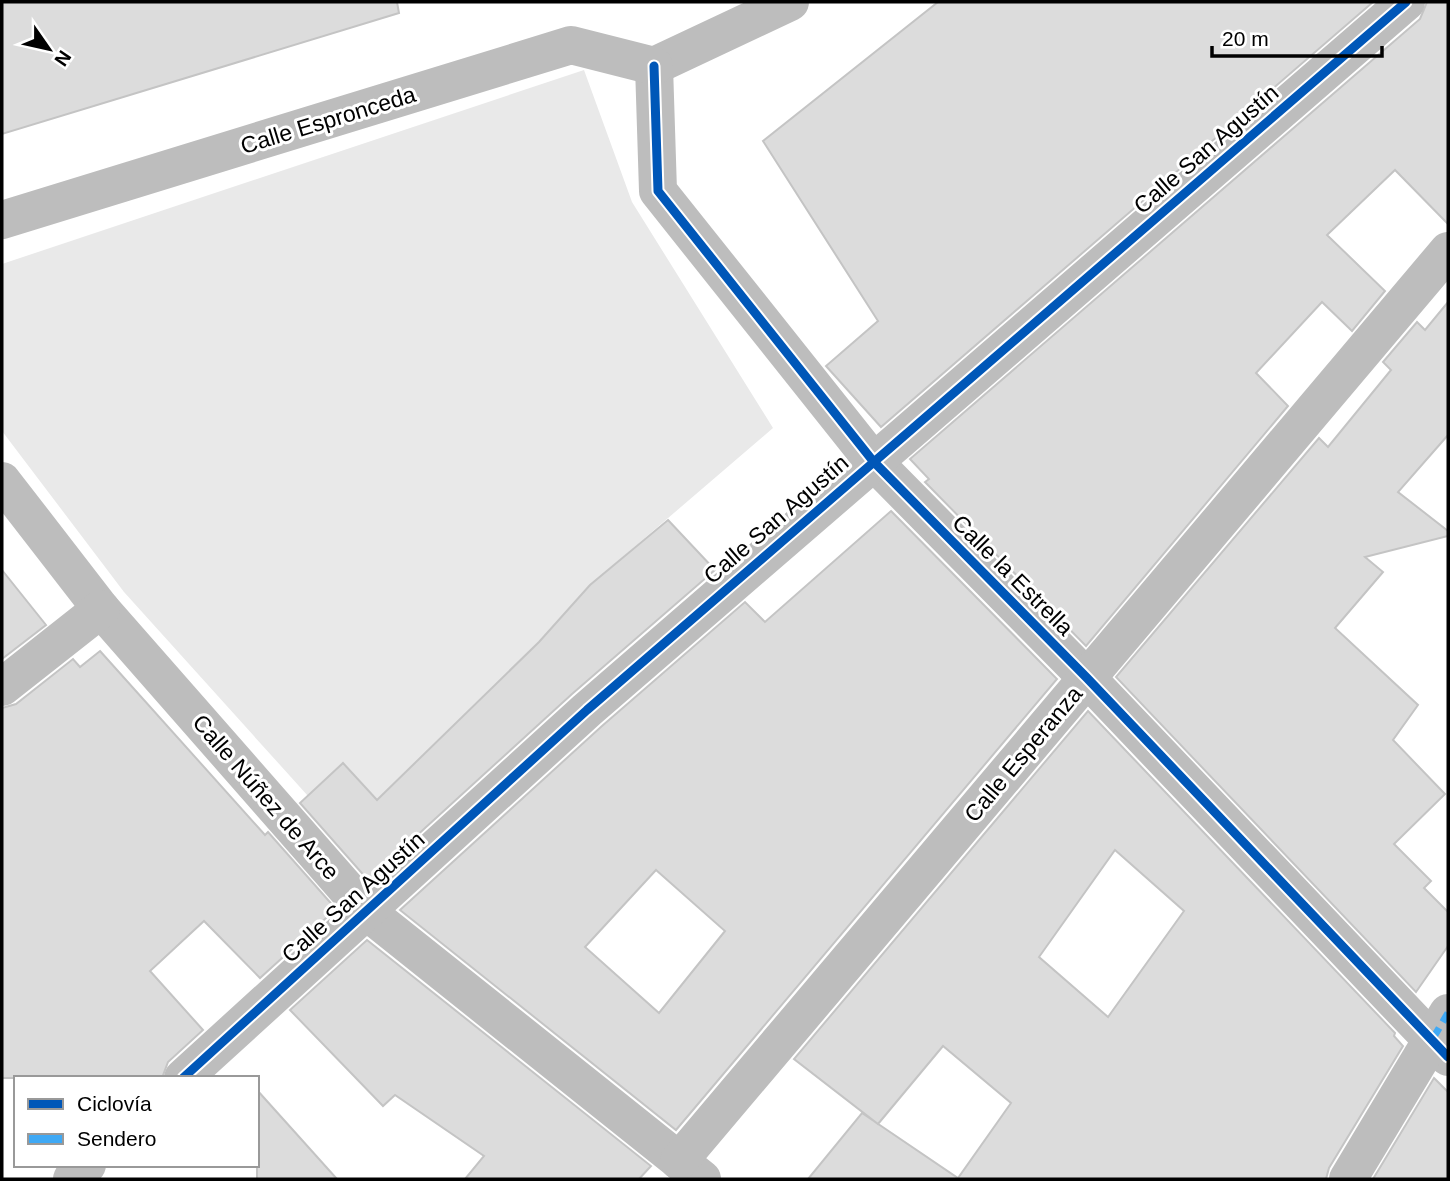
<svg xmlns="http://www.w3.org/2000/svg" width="1450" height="1181" viewBox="0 0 1450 1181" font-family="Arial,sans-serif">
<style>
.green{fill:#e9e9e9}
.building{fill:#dcdcdc;stroke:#c4c4c4;stroke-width:2;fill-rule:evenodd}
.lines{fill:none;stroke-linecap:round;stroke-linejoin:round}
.street{stroke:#bdbdbd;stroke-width:38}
.quiet{stroke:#3fa9f5;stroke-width:7;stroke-dasharray:14 7;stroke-linecap:butt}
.cycleway-casing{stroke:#fff;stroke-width:13}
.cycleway{stroke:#0057b8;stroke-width:9}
.labels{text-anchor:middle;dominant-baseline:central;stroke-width:6;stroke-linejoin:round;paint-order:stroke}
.street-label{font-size:23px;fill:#000;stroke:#fff}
</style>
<rect width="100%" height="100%" fill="#fff"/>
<!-- green -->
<path class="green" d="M584,70l48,132 141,226 -183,157 -51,57 -162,158 -69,-4 -184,-204 -122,-161v-167z"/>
<!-- building -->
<g class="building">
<path d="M2,2h395l2,11 -397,121z"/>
<path d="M938,2h435l-492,425 -55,-61 52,-45 -115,-180z"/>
<path d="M1427,2h21v222l-53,-54 -68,65 58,56 -33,40 -30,-29 -66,71 32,33 -202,240 -161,-164 4,-3 -19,-20 510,-440z"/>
<path d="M1448,302v133l-50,57 50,39v5l-83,21 18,15 -48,56 83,77 -25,35 52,54 -51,50 37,37 -7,7 24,24v34l-32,46 -300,-315 203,-239 9,9 63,-77 -8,-8 34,-40 8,8z"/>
<path d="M891,511l166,168 -381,451 -276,-220 202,-184 143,-124 20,20zM656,870l69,61 -66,82 -74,-66z"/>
<path d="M668,520l47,50 -143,124 -204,186 -68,-77 43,-40 34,37 162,-158 51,-57z"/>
<path d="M2,570l44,55 -44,34z"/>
<path d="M100,651l165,184 3,-3 68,77 -76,69 -56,-57 -54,50 53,59 -35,32 -6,16h-160v-370l14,-4 57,-45 7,8z"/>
<path d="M1088,711l307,322 -1,3 9,10 -74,122 -3,11h-518l54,-66 96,65 53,-75 -68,-57 -65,78 -84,-65zM1115,850l69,61 -76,106 -69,-60z"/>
<path d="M367,940l284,226 -12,13h-174l19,-23 -89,-61 -12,11 -93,-96z"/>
<path d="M1434,1078l14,14v87h-75z"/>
<path d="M257,1090l80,89h-80z"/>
</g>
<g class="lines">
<!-- street -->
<g class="street">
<path d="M654,66l4,125 215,270 214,217 361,379"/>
<path d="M654,66l136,-64"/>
<path d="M2,220l569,-175 83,21"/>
<path d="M2,481l99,128 265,302 336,268"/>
<path d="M2,687l99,-78"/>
<path d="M183,1078l404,-368 819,-708"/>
<path d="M679,1161l769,-910"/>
<path d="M72,1179l15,-14"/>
<path d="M1348,1179l100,-166"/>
</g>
<!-- quiet -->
<path class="quiet" d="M1432,1040l16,-27"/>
<defs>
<g id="cycleway">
<path d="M654,66l4,125 215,270 214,217 361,379"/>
<path d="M183,1078l404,-368 819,-708"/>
</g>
</defs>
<!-- cycleway casing -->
<use href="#cycleway" class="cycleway-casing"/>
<!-- cycleway -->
<use href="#cycleway" class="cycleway"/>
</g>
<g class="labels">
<!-- street labels -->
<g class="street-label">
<text transform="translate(328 120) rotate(-17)">Calle Espronceda</text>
<text transform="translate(1206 149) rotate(-41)">Calle San Agustín</text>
<text transform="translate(776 519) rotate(-41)">Calle San Agustín</text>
<text transform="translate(1013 575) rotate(45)">Calle la Estrella</text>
<text transform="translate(1023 754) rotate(-50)">Calle Esperanza</text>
<text transform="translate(266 797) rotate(49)">Calle Núñez de Arce</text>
<text transform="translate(353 897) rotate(-42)">Calle San Agustín</text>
</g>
</g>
<!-- border -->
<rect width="1450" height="1181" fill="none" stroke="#000000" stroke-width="7"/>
<!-- legend -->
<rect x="14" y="1076" width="245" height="91" fill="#ffffff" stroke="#999999" stroke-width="2"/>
<rect x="28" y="1099" width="35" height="10" fill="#0057b8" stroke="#999999" stroke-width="2"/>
<text x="77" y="1111" font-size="21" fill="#000000">Ciclovía</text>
<rect x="28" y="1134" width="35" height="10" fill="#3fa9f5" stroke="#999999" stroke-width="2"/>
<text x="77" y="1146" font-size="21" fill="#000000">Sendero</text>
<!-- north arrow -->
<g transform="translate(49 49) rotate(124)" stroke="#ffffff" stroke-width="5" paint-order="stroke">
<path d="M0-5L12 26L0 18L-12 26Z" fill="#000000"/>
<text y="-10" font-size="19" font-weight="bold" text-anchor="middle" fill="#000000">N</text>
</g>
<!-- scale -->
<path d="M1212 46v10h170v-10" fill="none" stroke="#000000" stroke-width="3.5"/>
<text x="1222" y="46" font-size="21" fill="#000000" stroke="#ffffff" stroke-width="5" paint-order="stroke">20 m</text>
</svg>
